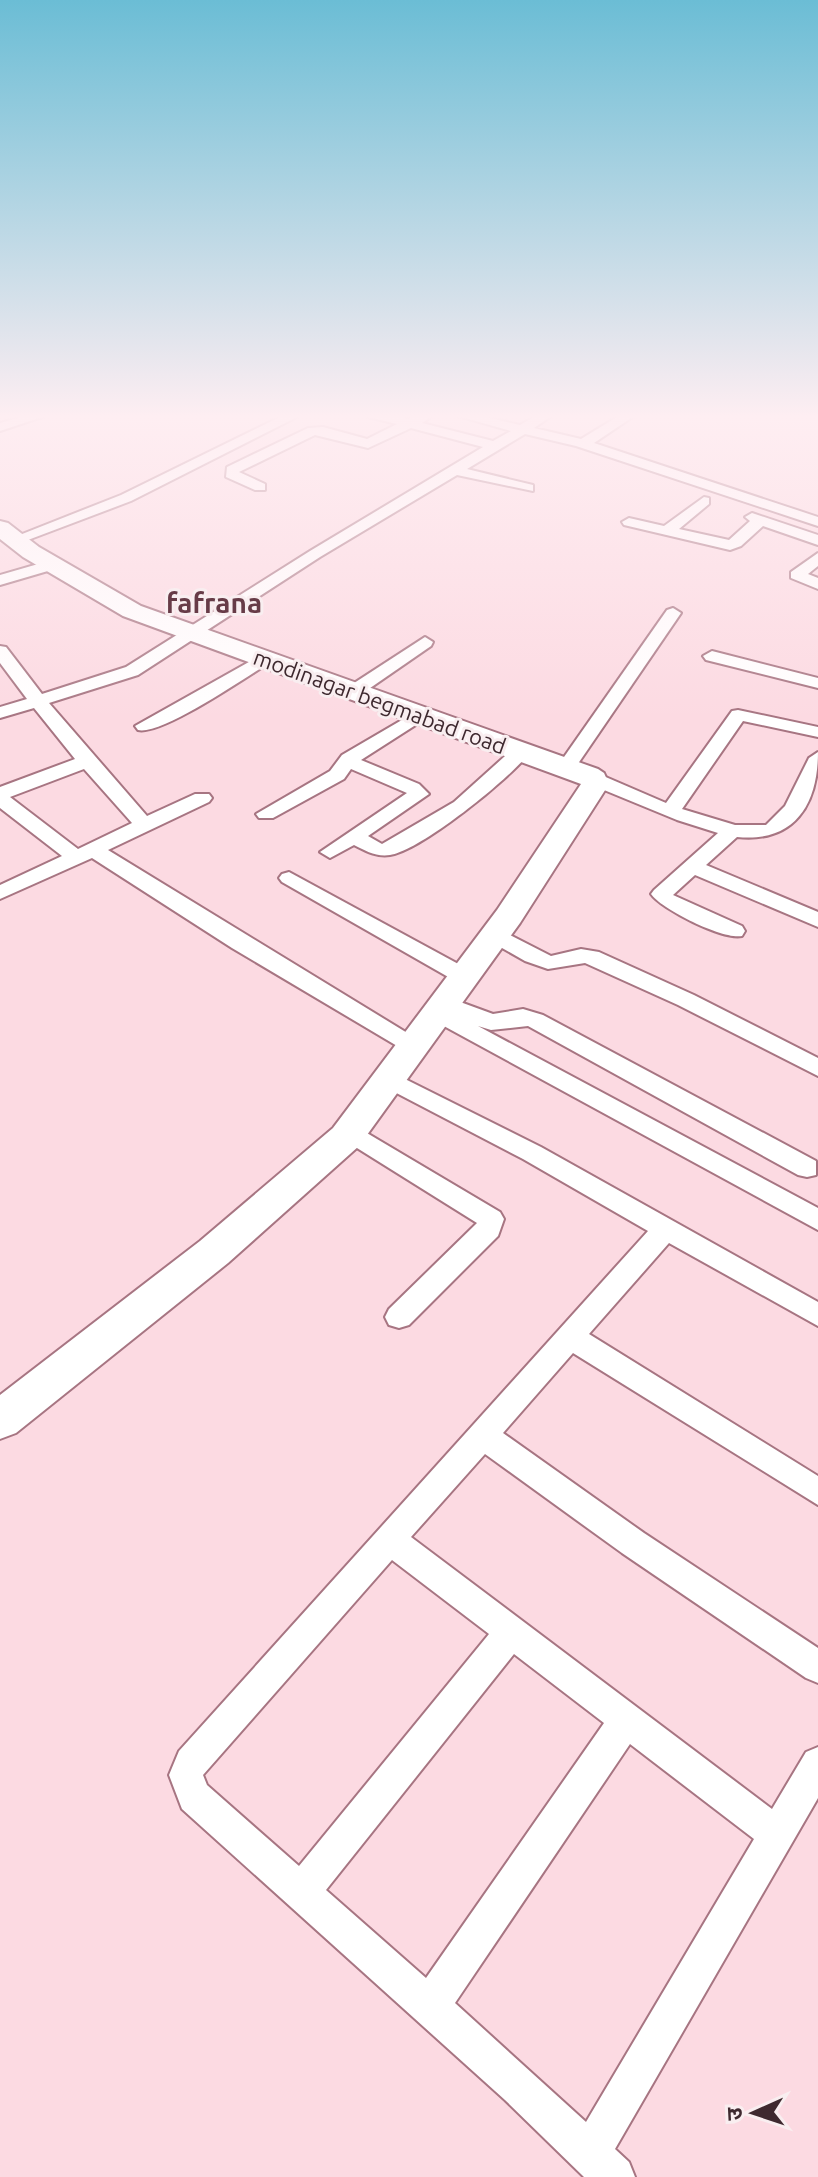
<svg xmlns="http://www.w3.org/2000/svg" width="818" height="2177" viewBox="0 0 818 2177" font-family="Ubuntu,'Noto Sans Devanagari',sans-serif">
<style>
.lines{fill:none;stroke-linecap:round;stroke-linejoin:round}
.street-casing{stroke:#a77582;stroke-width:4}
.secondary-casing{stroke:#a77582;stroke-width:4}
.street{fill:#fff;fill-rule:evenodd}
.secondary{fill:#fff;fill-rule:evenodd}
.labels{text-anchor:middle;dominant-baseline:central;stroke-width:6;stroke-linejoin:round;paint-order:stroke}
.far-street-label{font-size:22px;fill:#3e292f;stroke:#f9eef0}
.far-district-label{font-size:28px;font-weight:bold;fill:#673b47;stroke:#f9eef0}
</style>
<rect width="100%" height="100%" fill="#fcdae2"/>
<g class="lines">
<defs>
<g id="street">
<path d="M31,414h20l-51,17v-8z"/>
<path d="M286,414h17l-172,87 -111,42h-10l-3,-3 114,-45z"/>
<path d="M367,414h20l21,5 11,-5h16l-13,9 71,18 18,-10 -60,-17h22l47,11 19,-11h15l-20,14 47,11 41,-25h15l-43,29 224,74v9l-242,-80 -51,-12 -58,35 66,16v6l-76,-16 -137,82 -182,118 -89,28 98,113 48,-22h14l3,4 -3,4 -101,48 314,192 4,6 -4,6 -8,2 -182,-108 -140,-90 -92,41v-14l62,-29 -62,-48v-21l75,-28 -41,-51 -34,10v-11l27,-8 -27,-36v-17l6,1 36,47 84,-27 184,-116 173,-104 -72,-19 -43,20 -53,-13 -76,37 26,12v6h-10l-29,-13 1,-10 81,-39 15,-1 44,12 30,-15 -29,-7zM84,769l48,54 -54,26 -68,-52z"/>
<path d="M704,497l5,1v6l-30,25 50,11 21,-19 -5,-4 7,-4 66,22v10l-55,-19 -22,20 -11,4 -106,-25 -2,-3 7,-4 35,8z"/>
<path d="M818,553v13l-10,8 10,4v11l-27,-11v-6z"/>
<path d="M52,560l6,2v6l-58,17v-10z"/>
<path d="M673,608l8,5 -108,158h-14l-2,-4 110,-157z"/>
<path d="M425,637l8,5 -2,4 -71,49h-12l-3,-4 3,-4z"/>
<path d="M712,651l106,27v10l-112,-28 -3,-4z"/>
<path d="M263,654l9,5 -3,4c-23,14 -108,73 -131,67l-3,-4z"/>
<path d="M419,710l9,5 -3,4 -64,41 58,24 10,10 -61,42 14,8 72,-42 60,-54 7,-2 9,6c-19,26 -110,99 -140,103 -14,2 -24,-4 -36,-10l-24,13 -10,-6 87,-59 -56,-24 -7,10 -71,39h-14l-3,-4 74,-43 12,-16z"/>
<path d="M738,710l80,17v10l-75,-16 -61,88 53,16h31l19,-19 24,-48 9,-6c0,53 -24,91 -81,85l-31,28 112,47v15l-123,-52 -22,20 69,31 3,5 -3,5c-19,4 -81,-27 -91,-42l3,-4 64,-57 -41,-13 -90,-37 -3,-4 3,-4h14l65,28 66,-92z"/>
<path d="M289,872l184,100 3,5 -3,5h-16l-175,-100 -3,-4 3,-4z"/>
<path d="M496,928l55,28 30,-7 18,3 95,43 124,63v18l-140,-71 -93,-42 -37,6 -23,-8 -37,-21 -3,-5z"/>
<path d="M452,999l41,15 30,-5 20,6 273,146v14l-9,2 -9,-2 -270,-149 -37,4 -13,-4 340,182v22l-387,-211 -3,-5 3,-5 10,-2 3,-6z"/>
<path d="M391,1072l150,75 277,155v24l-149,-83 -80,91 229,142v29l-245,-152 -70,80 141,100 174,115v35l-12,-5 -184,-125 -137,-99 -74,83 361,272 34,-57 12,-5v51l-203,351 14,13 6,15h-51l-79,-77 -323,-291 -13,-34 10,-24 469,-520 -125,-72 -140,-73 -4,-6 4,-6zM392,1560l97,74 -190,232 -92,-81 -4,-10zM514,1654l90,69 -178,255 -100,-88zM630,1744l124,95 -168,283 -131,-119z"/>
<path d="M350,1123l150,89 4,7 -6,17 -89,89 -10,3 -10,-3 -4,-8 4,-8 88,-86 -136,-85 -3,-6 3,-6z"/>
</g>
<path id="secondary" d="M0,521l8,2 31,24 102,59 457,163 6,4 5,11 -89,139 -161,223 -131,117 -212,170 -16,6v-44l200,-154 133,-113 164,-218 84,-126 -458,-168 -100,-59 -23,-18z"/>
</defs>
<!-- street casing -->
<use href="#street" class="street-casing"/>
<!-- secondary casing -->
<use href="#secondary" class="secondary-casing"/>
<!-- street -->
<use href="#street" class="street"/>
<!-- secondary -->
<use href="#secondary" class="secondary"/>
</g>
<!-- sky -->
<linearGradient id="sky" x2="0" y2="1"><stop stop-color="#6bbdd5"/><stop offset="0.58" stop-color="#feeef2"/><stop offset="1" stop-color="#feeef2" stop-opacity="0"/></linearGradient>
<rect width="818" height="718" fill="url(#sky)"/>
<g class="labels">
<!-- far-street labels -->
<g class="far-street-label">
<text transform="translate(380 701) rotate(20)">modinagar begmabad road</text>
</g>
<!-- far-district labels -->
<g class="far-district-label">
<text x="214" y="602">fafrana</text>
</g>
</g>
<!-- north arrow -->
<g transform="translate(754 2113) rotate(267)" stroke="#f9eef0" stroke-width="6" paint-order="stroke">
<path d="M0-6L14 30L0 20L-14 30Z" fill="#3e292f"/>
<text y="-12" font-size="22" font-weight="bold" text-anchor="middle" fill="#3e292f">उ</text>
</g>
</svg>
